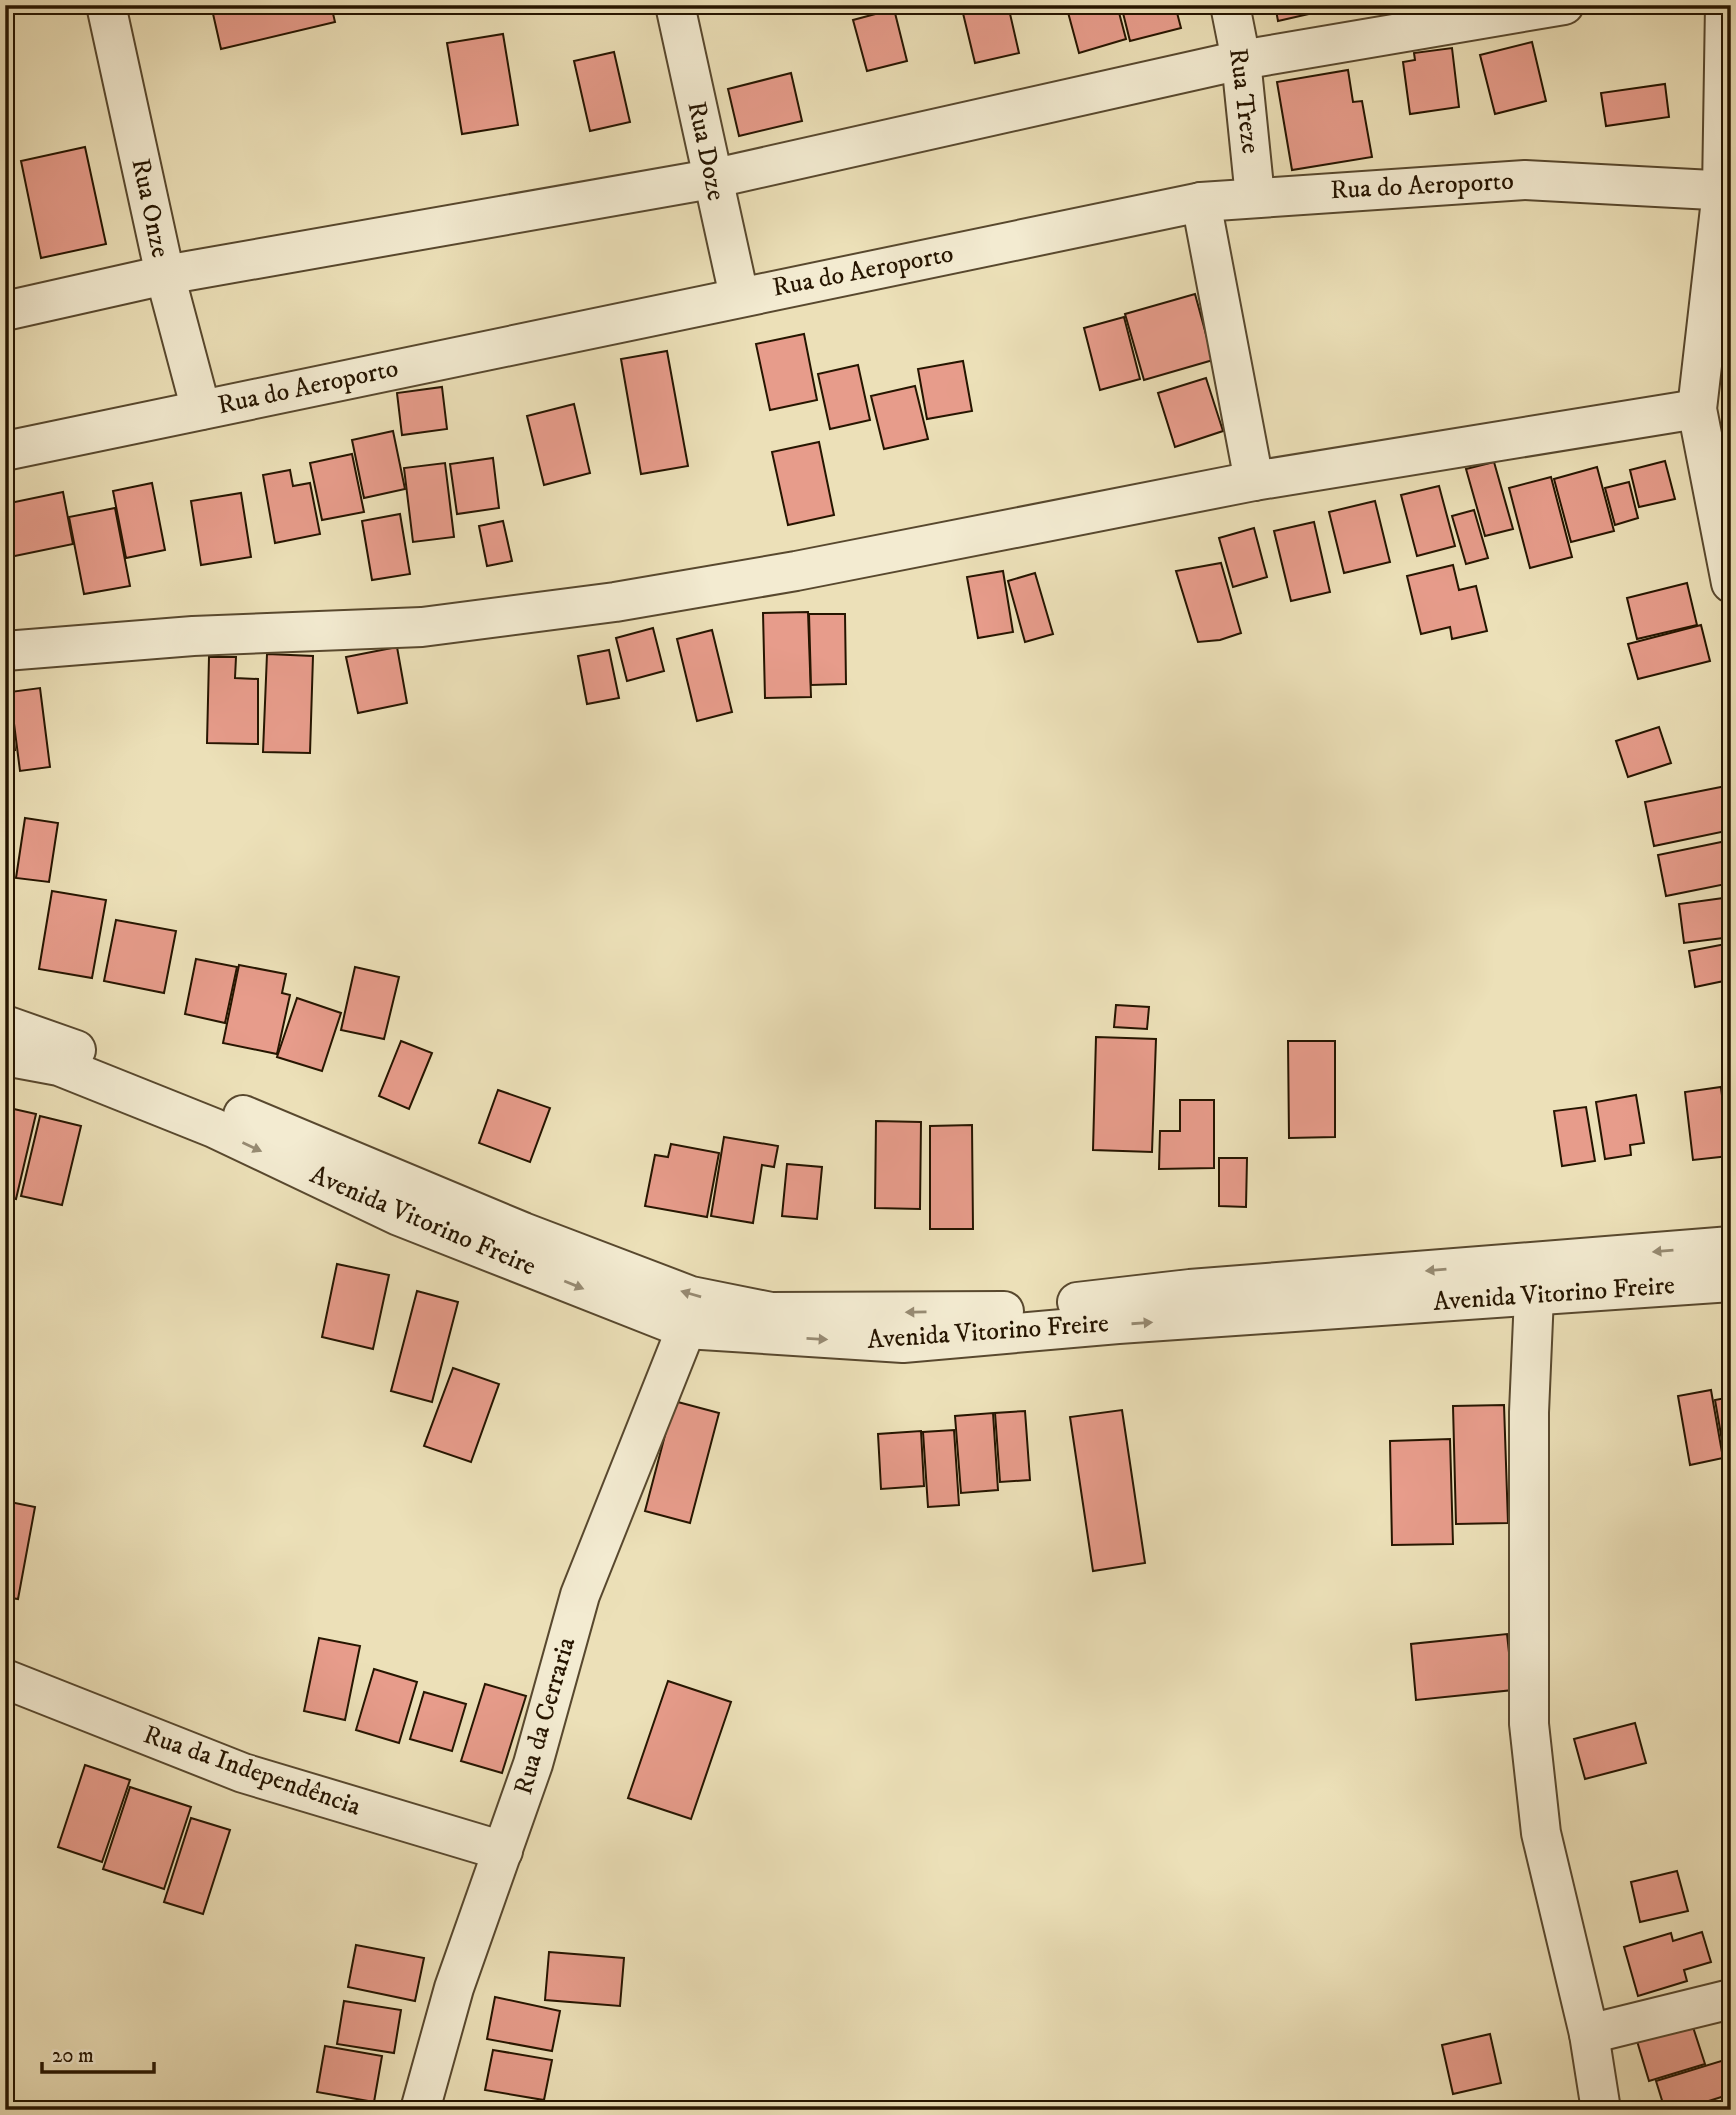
<svg xmlns="http://www.w3.org/2000/svg" width="1736" height="2115" viewBox="0 0 1736 2115" font-family="'IM FELL DW Pica',serif">
<style>
.building{fill:#e79c8b;stroke:#261500;stroke-width:2}
.lines{fill:none;stroke-linecap:round;stroke-linejoin:round}
.minor-casing{stroke:#58482e;stroke-width:42}
.tertiary-casing{stroke:#58482e;stroke-width:42}
.minor{stroke:#f3ebd1;stroke-width:38}
.tertiary{stroke:#f3ebd1;stroke-width:38}
.oneway{fill:#978b73}
.labels{text-anchor:middle;dominant-baseline:central;stroke-width:7;stroke-linejoin:round;paint-order:stroke}
.street-label{font-size:26px;fill:#261500;stroke:#f3ebd1}
</style>
<rect width="100%" height="100%" fill="#ece0b8"/>
<filter id="stains"><feTurbulence type="fractalNoise" baseFrequency=".00286" numOctaves="4"/><feColorMatrix values="0 0 0 0 .2 0 0 0 0 .09 0 0 0 0 .02 0 0 0 .5 -.17"/></filter>
<radialGradient id="worn" r=".72"><stop offset=".6" stop-color="#630" stop-opacity="0"/><stop offset="1" stop-color="#630" stop-opacity=".3"/></radialGradient>
<!-- building -->
<g class="building">
<path d="M211,5h120l4,17 -114,27z"/>
<path d="M961,5h47l11,48 -44,10z"/>
<path d="M1066,5h51l9,34 -47,14z"/>
<path d="M1121,5h54l6,23 -51,13z"/>
<path d="M1275,5h59l1,3 -57,13z"/>
<path d="M894,9l13,52 -40,10 -14,-51z"/>
<path d="M503,34l15,91 -56,9 -15,-91z"/>
<path d="M1532,42l14,59 -51,13 -15,-59z"/>
<path d="M1452,48l7,59 -49,7 -7,-52 12,-2 -1,-7z"/>
<path d="M614,52l16,70 -40,9 -16,-70z"/>
<path d="M1348,70l5,32 9,-1 10,56 -80,13 -15,-88z"/>
<path d="M791,73l11,48 -63,15 -11,-47z"/>
<path d="M1665,84l4,33 -63,9 -5,-33z"/>
<path d="M85,147l21,97 -65,14 -20,-97z"/>
<path d="M1195,294l18,66 -69,20 -19,-66z"/>
<path d="M1124,317l16,62 -40,11 -16,-62z"/>
<path d="M804,334l13,66 -47,10 -14,-66z"/>
<path d="M667,351l21,115 -47,8 -20,-115z"/>
<path d="M963,361l9,50 -45,8 -9,-50z"/>
<path d="M858,365l12,55 -40,9 -12,-55z"/>
<path d="M1206,378l17,53 -48,16 -17,-54z"/>
<path d="M915,386l13,53 -44,10 -13,-53z"/>
<path d="M442,387l5,42 -45,6 -5,-42z"/>
<path d="M574,404l16,69 -46,12 -17,-69z"/>
<path d="M393,431l12,58 -41,9 -12,-58z"/>
<path d="M819,442l15,73 -46,10 -16,-73z"/>
<path d="M352,454l12,58 -42,8 -12,-57z"/>
<path d="M493,458l6,50 -42,6 -7,-50z"/>
<path d="M1665,461l10,38 -36,8 -9,-37z"/>
<path d="M1494,462l19,67 -28,7 -19,-67z"/>
<path d="M445,463l9,74 -41,5 -9,-74z"/>
<path d="M1597,467l17,64 -43,11 -17,-63z"/>
<path d="M290,470l3,16 17,-3 10,51 -45,9 -12,-68z"/>
<path d="M1551,477l21,80 -42,11 -21,-80z"/>
<path d="M1629,482l9,36 -23,7 -10,-37z"/>
<path d="M152,483l13,67 -39,8 -13,-67z"/>
<path d="M1439,486l16,60 -38,10 -16,-61z"/>
<path d="M63,492l10,52 -68,14v-54z"/>
<path d="M241,493l10,64 -50,8 -10,-64z"/>
<path d="M1375,501l15,61 -46,11 -15,-61z"/>
<path d="M115,508l15,78 -46,8 -15,-77z"/>
<path d="M1474,510l14,48 -22,6 -14,-48z"/>
<path d="M400,514l10,60 -38,6 -10,-59z"/>
<path d="M503,521l9,40 -25,5 -8,-40z"/>
<path d="M1314,522l16,70 -39,9 -17,-70z"/>
<path d="M1254,528l13,49 -34,10 -14,-49z"/>
<path d="M1221,563l20,70 -21,7 -22,2 -22,-71z"/>
<path d="M1453,565l6,25 17,-4 11,45 -35,8 -2,-12 -29,7 -14,-58z"/>
<path d="M1003,571l10,61 -35,6 -11,-61z"/>
<path d="M1035,573l18,61 -28,8 -17,-61z"/>
<path d="M1687,583l10,42 -60,14 -10,-41z"/>
<path d="M808,612l3,85 -46,1 -2,-85z"/>
<path d="M809,614h36l1,70 -35,1z"/>
<path d="M1701,625l9,36 -72,18 -10,-35z"/>
<path d="M653,628l11,43 -37,10 -11,-43z"/>
<path d="M712,630l20,82 -35,9 -20,-82z"/>
<path d="M397,647l10,56 -49,10 -12,-56z"/>
<path d="M609,650l10,48 -32,6 -9,-48z"/>
<path d="M267,654l46,2 -3,97 -47,-1z"/>
<path d="M209,657h27l-1,21 23,1v65l-51,-1z"/>
<path d="M40,688l10,79 -30,4 -10,-79z"/>
<path d="M5,691h4l6,59 -10,1z"/>
<path d="M1659,727l12,36 -43,14 -12,-36z"/>
<path d="M1731,785v45l-77,16 -9,-44z"/>
<path d="M25,818l33,5 -9,59 -33,-4z"/>
<path d="M1731,840v43l-65,13 -8,-41z"/>
<path d="M52,891l54,9 -14,78 -53,-9z"/>
<path d="M1731,897v40l-47,6 -5,-39z"/>
<path d="M116,920l60,11 -12,62 -60,-12z"/>
<path d="M1731,943v51l-5,1 -2,-14 -29,6 -6,-36z"/>
<path d="M196,959l41,8 -12,56 -40,-9z"/>
<path d="M239,965l47,9 -4,19 8,2 -13,59 -54,-11z"/>
<path d="M355,967l44,10 -15,62 -43,-9z"/>
<path d="M297,998l44,15 -19,58 -45,-14z"/>
<path d="M1116,1005l33,2 -2,22 -33,-2z"/>
<path d="M1096,1037l60,2 -4,113 -59,-2z"/>
<path d="M401,1041l31,12 -23,56 -30,-13z"/>
<path d="M1288,1041h47v96l-46,1z"/>
<path d="M1721,1087l8,69 -36,4 -8,-68z"/>
<path d="M498,1090l52,18 -20,54 -51,-19z"/>
<path d="M1636,1095l8,48 -14,2 1,10 -26,4 -9,-57z"/>
<path d="M1180,1100h34v68l-55,1 1,-38h20z"/>
<path d="M5,1107l31,7 -20,85 -11,-2z"/>
<path d="M1586,1107l9,54 -33,5 -8,-55z"/>
<path d="M40,1116l41,10 -19,79 -41,-9z"/>
<path d="M876,1121l45,1 -1,87 -45,-1z"/>
<path d="M972,1125l1,104h-43v-103z"/>
<path d="M724,1137l54,9 -4,21 -12,-2 -9,58 -42,-7z"/>
<path d="M671,1144l48,9 -12,64 -62,-11 10,-51 13,2z"/>
<path d="M1219,1158h28l-1,49 -27,-1z"/>
<path d="M787,1164l35,3 -5,52 -35,-3z"/>
<path d="M337,1264l52,11 -16,74 -51,-12z"/>
<path d="M417,1291l41,11 -26,100 -41,-11z"/>
<path d="M453,1368l46,16 -28,78 -47,-16z"/>
<path d="M1711,1390l12,68 -33,7 -12,-69z"/>
<path d="M1731,1397v60l-6,1 -10,-58z"/>
<path d="M674,1401l45,12 -29,110 -45,-12z"/>
<path d="M1504,1405l4,118 -52,1 -3,-118z"/>
<path d="M1122,1410l23,153 -52,8 -23,-154z"/>
<path d="M1025,1411l5,69 -30,2 -5,-69z"/>
<path d="M993,1413l5,77 -37,3 -6,-77z"/>
<path d="M954,1430l5,75 -31,2 -5,-75z"/>
<path d="M921,1431l3,55 -43,3 -3,-55z"/>
<path d="M1450,1439l3,105 -61,1 -2,-104z"/>
<path d="M5,1501l30,6 -17,92 -13,-2z"/>
<path d="M1507,1634l6,56 -97,10 -5,-56z"/>
<path d="M319,1638l41,8 -15,74 -41,-9z"/>
<path d="M374,1669l43,13 -18,61 -43,-13z"/>
<path d="M668,1681l63,21 -40,117 -63,-21z"/>
<path d="M485,1684l41,12 -24,77 -41,-12z"/>
<path d="M424,1692l42,12 -14,47 -42,-12z"/>
<path d="M1635,1723l11,40 -61,16 -11,-40z"/>
<path d="M85,1765l45,15 -28,82 -44,-15z"/>
<path d="M130,1787l61,20 -27,82 -61,-20z"/>
<path d="M191,1818l39,12 -27,84 -39,-12z"/>
<path d="M1677,1871l11,40 -48,11 -9,-40z"/>
<path d="M1702,1932l9,30 -27,8 3,11 -49,15 -14,-49 47,-14 2,8z"/>
<path d="M356,1945l68,13 -9,43 -67,-14z"/>
<path d="M549,1952l75,6 -4,48 -75,-6z"/>
<path d="M495,1997l65,14 -8,40 -65,-12z"/>
<path d="M344,2001l57,9 -7,43 -57,-9z"/>
<path d="M1692,2024l13,40 -56,17 -12,-40z"/>
<path d="M1490,2034l11,49 -48,11 -11,-49z"/>
<path d="M325,2046l57,10 -8,46 -57,-10z"/>
<path d="M493,2050l59,10 -8,40 -59,-10z"/>
<path d="M1731,2058v36l-51,16h-15l-9,-29z"/>
<path d="M272,2105l58,5h-58z"/>
</g>
<g class="lines">
<defs>
<g id="minor">
<path d="M106,5l59,270 36,135"/>
<path d="M675,5l64,291"/>
<path d="M1230,5l11,55 14,137"/>
<path d="M1725,5l-3,186 -25,218 34,174"/>
<path d="M1201,202l53,279"/>
<path d="M5,311l160,-36 546,-96 530,-119 323,-55"/>
<path d="M5,451l1196,-249 324,-22 206,11"/>
<path d="M5,651l188,-15 229,-9 193,-25 181,-31 458,-90 443,-72"/>
<path d="M1534,1296l-5,116v312l12,109 48,201 12,76"/>
<path d="M5,1679l238,94 260,78"/>
<path d="M1589,2034l142,-35"/>
<path d="M420,2110l34,-122 79,-224 47,-169 106,-266"/>
</g>
<g id="tertiary">
<path d="M5,1025l71,25"/>
<path d="M5,1056l54,10 155,62 185,88 287,113 217,14 215,-19 613,-42"/>
<path d="M243,1115l280,117 168,64 80,16 233,-1"/>
<path d="M1077,1302l113,-13 541,-43"/>
</g>
</defs>
<!-- minor casing -->
<use href="#minor" class="minor-casing"/>
<!-- tertiary casing -->
<use href="#tertiary" class="tertiary-casing"/>
<!-- minor -->
<use href="#minor" class="minor"/>
<!-- tertiary -->
<use href="#tertiary" class="tertiary"/>
</g>
<!-- one-way arrows -->
<defs><path id="oneway-solid" d="M-6-.8H1V-3.2L6.5 0L1 3.2V.8H-6Z" transform="scale(1.75)"/></defs>
<g class="oneway">
<use href="#oneway-solid" transform="translate(252 1147) rotate(25)"/>
<use href="#oneway-solid" transform="translate(1663 1251) rotate(175)"/>
<use href="#oneway-solid" transform="translate(1436 1270) rotate(175)"/>
<use href="#oneway-solid" transform="translate(574 1285) rotate(22)"/>
<use href="#oneway-solid" transform="translate(691 1294) rotate(-164)"/>
<use href="#oneway-solid" transform="translate(916 1312) rotate(179)"/>
<use href="#oneway-solid" transform="translate(1142 1323) rotate(-4)"/>
<use href="#oneway-solid" transform="translate(817 1339) rotate(3)"/>
</g>
<g class="labels">
<!-- street labels -->
<g class="street-label">
<text transform="translate(1244 101) rotate(83)">Rua Treze</text>
<text transform="translate(706 151) rotate(78)">Rua Doze</text>
<text transform="translate(1422 186) rotate(-3)">Rua do Aeroporto</text>
<text transform="translate(150 208) rotate(78)">Rua Onze</text>
<text transform="translate(863 271) rotate(-11)">Rua do Aeroporto</text>
<text transform="translate(308 387) rotate(-12)">Rua do Aeroporto</text>
<text transform="translate(423 1221) rotate(23)">Avenida Vitorino Freire</text>
<text transform="translate(1554 1294) rotate(-4)">Avenida Vitorino Freire</text>
<text transform="translate(988 1332) rotate(-4)">Avenida Vitorino Freire</text>
<text transform="translate(545 1716) rotate(-74)">Rua da Cerraria</text>
<text transform="translate(252 1771) rotate(19)">Rua da Independência</text>
</g>
</g>
<!-- margin -->
<rect width="1736" height="2115" fill="none" stroke="#ece0b8" stroke-width="28"/>
<rect x="7" y="7" width="1722" height="2101" fill="none" stroke="#261500" stroke-width="3.5"/>
<rect x="14" y="14" width="1708" height="2087" fill="none" stroke="#261500" stroke-width="2"/>
<!-- scale -->
<path d="M42 2062v10h112v-10" fill="none" stroke="#261500" stroke-width="3.5"/>
<text x="52" y="2062" font-size="21" fill="#261500" stroke="#f3ebd1" stroke-width="5" paint-order="stroke">20 m</text>
<rect width="100%" height="100%" filter="url(#stains)"/>
<rect width="100%" height="100%" fill="url(#worn)"/>
</svg>
